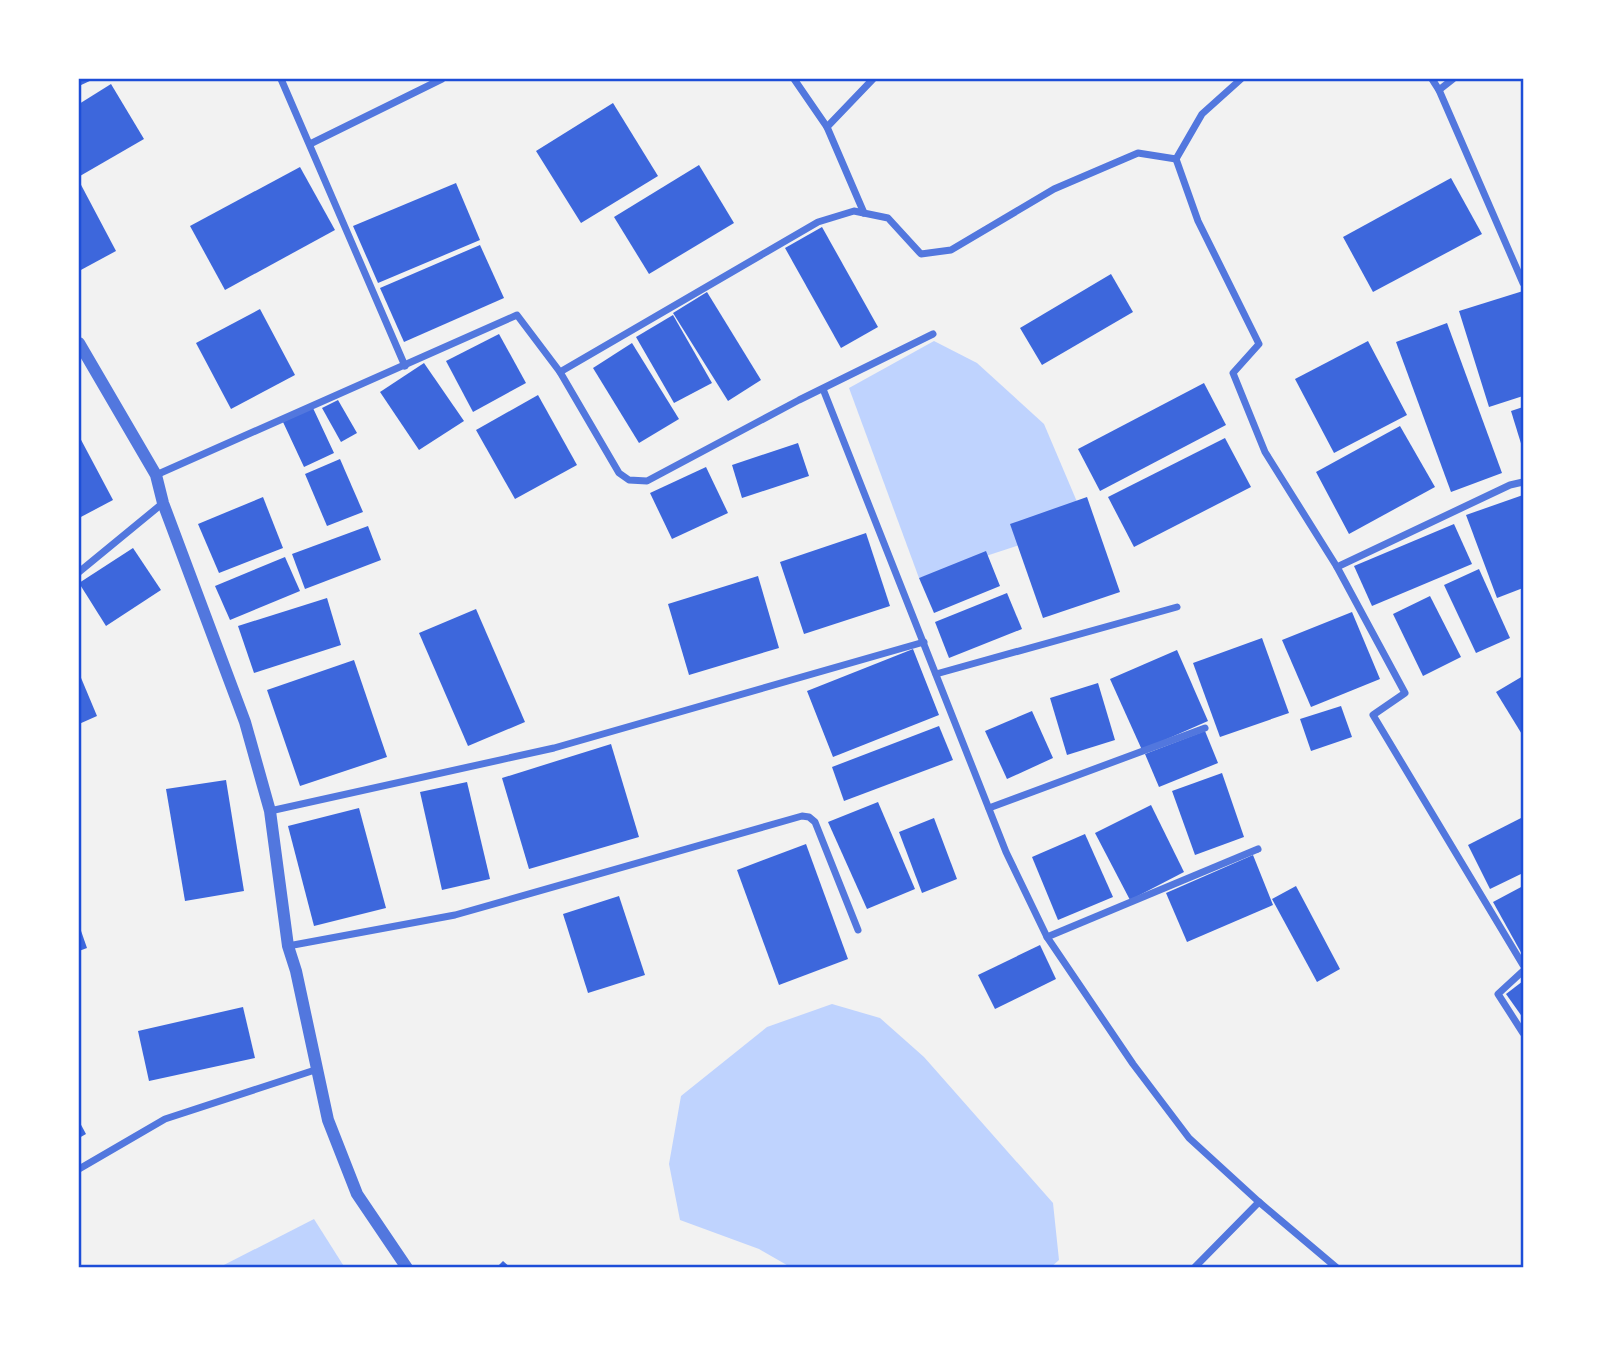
<svg xmlns="http://www.w3.org/2000/svg" width="1602" height="1347" viewBox="0 0 1602 1347" font-family="'Fira Sans',sans-serif">
<style>
.water{fill:#bfd3fe}
.building{fill:#3d67dc}
.lines{fill:none;stroke-linecap:round;stroke-linejoin:round}
.minor{stroke:#5277de;stroke-width:7}
.tertiary{stroke:#5277de;stroke-width:12}
.neatline{fill:none;stroke:#1d4ed8;stroke-width:2.5}
</style>
<rect width="100%" height="100%" fill="#f2f2f2"/>
<!-- water -->
<g class="water">
<path d="M934,341l43,22 67,61 42,99 -167,55 -70,-190z"/>
<path d="M832,1004l48,14 44,39 129,146 6,57 -9,8h-258l-33,-19 -79,-29 -11,-56 12,-68 86,-69z"/>
<path d="M314,1219l31,49h-127z"/>
</g>
<!-- building -->
<g class="building">
<path d="M79,79h15l-15,7z"/>
<path d="M111,84l33,55 -64,37 -1,-72z"/>
<path d="M613,103l45,73 -77,47 -45,-72z"/>
<path d="M699,165l35,58 -85,51 -35,-57z"/>
<path d="M300,167l35,63 -110,60 -35,-64z"/>
<path d="M1451,178l31,56 -109,58 -30,-55z"/>
<path d="M79,181l37,70 -37,20z"/>
<path d="M456,183l24,57 -102,43 -25,-57z"/>
<path d="M822,227l56,100 -37,21 -56,-100z"/>
<path d="M480,245l24,53 -100,44 -24,-54z"/>
<path d="M1111,274l22,38 -91,53 -22,-37z"/>
<path d="M1523,291v105l-34,11 -30,-96z"/>
<path d="M707,292l54,88 -33,21 -55,-88z"/>
<path d="M260,309l35,66 -64,34 -35,-66z"/>
<path d="M673,315l39,68 -38,20 -38,-66z"/>
<path d="M1447,323l55,150 -51,19 -55,-150z"/>
<path d="M499,334l27,49 -53,29 -27,-51z"/>
<path d="M1368,341l39,74 -73,38 -39,-74z"/>
<path d="M632,343l47,76 -40,24 -46,-75z"/>
<path d="M424,363l40,58 -45,29 -39,-58z"/>
<path d="M1204,383l22,42 -126,66 -22,-42z"/>
<path d="M538,395l39,70 -62,34 -39,-69z"/>
<path d="M338,400l19,33 -16,9 -19,-34z"/>
<path d="M1523,407v43l-12,-39z"/>
<path d="M313,408l21,45 -30,14 -21,-45z"/>
<path d="M1400,426l35,61 -86,47 -33,-62z"/>
<path d="M79,436l34,64 -34,18z"/>
<path d="M1225,438l26,49 -117,60 -26,-50z"/>
<path d="M798,443l11,33 -67,22 -10,-33z"/>
<path d="M340,459l23,53 -36,14 -22,-52z"/>
<path d="M706,467l22,46 -56,26 -22,-46z"/>
<path d="M1523,495v93l-26,10 -31,-83z"/>
<path d="M263,497l20,51 -64,25 -21,-49z"/>
<path d="M1087,497l33,95 -77,26 -33,-94z"/>
<path d="M1454,524l18,40 -100,42 -18,-40z"/>
<path d="M368,526l13,34 -76,29 -13,-35z"/>
<path d="M866,533l24,73 -86,28 -24,-72z"/>
<path d="M133,548l28,42 -55,36 -27,-43z"/>
<path d="M986,551l14,35 -66,27 -15,-35z"/>
<path d="M285,557l15,34 -70,29 -15,-34z"/>
<path d="M1479,569l31,69 -34,15 -32,-68z"/>
<path d="M758,576l21,72 -90,27 -21,-71z"/>
<path d="M1007,593l15,36 -73,29 -14,-36z"/>
<path d="M1430,596l31,61 -38,19 -30,-62z"/>
<path d="M327,598l14,47 -87,28 -16,-47z"/>
<path d="M476,609l49,113 -57,24 -49,-113z"/>
<path d="M1352,612l28,67 -69,28 -29,-67z"/>
<path d="M1262,638l27,75 -69,24 -27,-74z"/>
<path d="M913,649l26,66 -106,42 -26,-66z"/>
<path d="M1177,650l31,71 -66,29 -32,-71z"/>
<path d="M354,660l33,97 -87,29 -33,-96z"/>
<path d="M79,673l18,43 -18,8z"/>
<path d="M1523,676v60l-27,-44z"/>
<path d="M1098,683l17,57 -48,15 -17,-57z"/>
<path d="M1341,706l11,31 -41,14 -11,-32z"/>
<path d="M1032,711l21,47 -46,21 -22,-48z"/>
<path d="M939,726l14,34 -109,41 -12,-34z"/>
<path d="M1205,731l13,32 -59,24 -14,-33z"/>
<path d="M611,744l28,93 -110,32 -27,-91z"/>
<path d="M1222,773l22,64 -49,18 -23,-64z"/>
<path d="M226,780l18,111 -59,10 -19,-112z"/>
<path d="M467,782l23,97 -48,11 -22,-98z"/>
<path d="M878,802l37,87 -48,20 -39,-87z"/>
<path d="M1151,805l33,67 -54,28 -35,-67z"/>
<path d="M359,808l27,100 -72,18 -26,-100z"/>
<path d="M1523,817v56l-33,16 -22,-44z"/>
<path d="M934,818l23,61 -35,14 -23,-61z"/>
<path d="M1085,834l28,63 -55,23 -26,-63z"/>
<path d="M806,844l42,115 -69,26 -42,-115z"/>
<path d="M1253,855l20,50 -86,37 -21,-49z"/>
<path d="M1296,886l44,83 -23,13 -45,-83z"/>
<path d="M1523,886v70l-30,-54z"/>
<path d="M619,896l26,79 -57,18 -25,-79z"/>
<path d="M79,925l8,23 -8,3z"/>
<path d="M1040,945l16,34 -61,30 -17,-34z"/>
<path d="M1523,981v37l-17,-24z"/>
<path d="M243,1007l12,51 -106,23 -11,-50z"/>
<path d="M79,1121l7,13 -7,4z"/>
<path d="M503,1261l8,7h-15z"/>
</g>
<g class="lines">
<!-- minor -->
<g class="minor">
<path d="M281,79l124,287"/>
<path d="M794,79l33,48 37,86"/>
<path d="M1241,79l-39,35 -26,45 22,62 61,123 -26,29 32,79 72,115 173,-82 13,-3"/>
<path d="M1432,79l7,11 84,193"/>
<path d="M1439,90l14,-11"/>
<path d="M827,127l46,-48"/>
<path d="M310,144l132,-65"/>
<path d="M560,372l59,101 10,7 18,1 152,-81 134,-66"/>
<path d="M823,389l183,463 41,85 86,127 56,74 70,64 78,66"/>
<path d="M156,475l361,-160 43,57 258,-150 36,-11 34,7 33,36 30,-4 103,-61 84,-36 38,6"/>
<path d="M1337,567l68,126 -32,22 150,250"/>
<path d="M79,572l84,-69"/>
<path d="M936,674l241,-67"/>
<path d="M989,808l216,-80"/>
<path d="M270,811l284,-63 370,-106"/>
<path d="M1047,937l211,-88"/>
<path d="M288,946l167,-31 347,-99 7,1 6,5 43,108"/>
<path d="M1523,971l-25,23 25,39"/>
<path d="M79,1169l86,-50 153,-50"/>
<path d="M1194,1268l65,-66"/>
</g>
<!-- tertiary -->
<path class="tertiary" d="M79,343l77,132 7,28 82,219 25,89 18,135 8,25 32,149 29,74 50,74"/>
</g>
<!-- border -->
<rect width="1602" height="1347" fill="none" stroke="#ffffff" stroke-width="161"/>
<rect x="80" y="80" width="1442" height="1186" class="neatline"/>
</svg>
